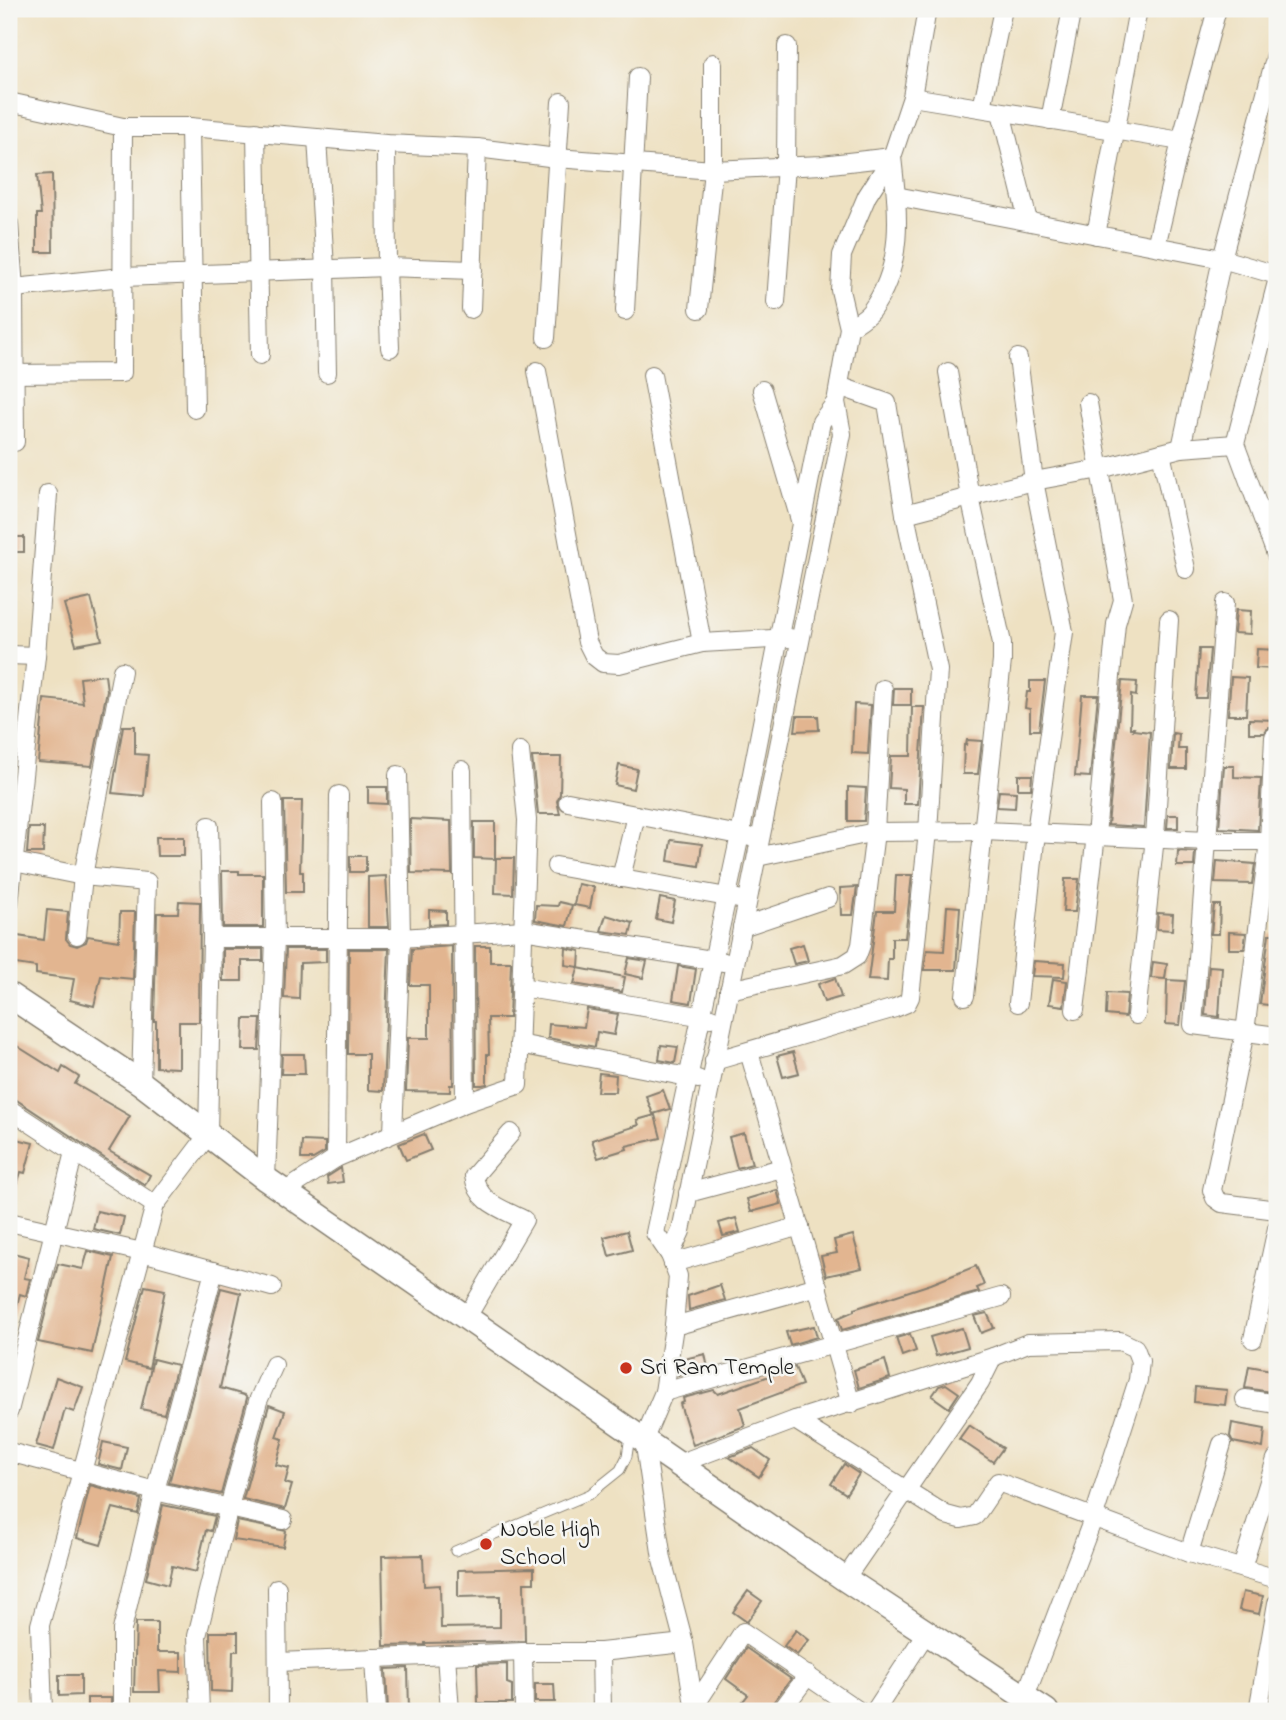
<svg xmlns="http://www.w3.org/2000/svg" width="1286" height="1720" viewBox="0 0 1286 1720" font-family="'Indie Flower',sans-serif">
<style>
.building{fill:#e2b590}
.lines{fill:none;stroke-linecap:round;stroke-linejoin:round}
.lane-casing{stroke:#857e6f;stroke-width:11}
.street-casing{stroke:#857e6f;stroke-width:20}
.secondary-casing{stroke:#857e6f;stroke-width:27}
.lane{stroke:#fff;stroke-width:9}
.street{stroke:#fff;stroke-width:18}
.secondary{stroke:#fff;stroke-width:24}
.poi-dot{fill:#c8321e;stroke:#f6f6f2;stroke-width:2.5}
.labels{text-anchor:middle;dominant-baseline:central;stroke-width:5;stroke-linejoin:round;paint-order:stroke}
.poi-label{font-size:24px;fill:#1c1c1c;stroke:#f6f6f2;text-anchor:start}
</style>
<rect width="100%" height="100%" fill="#f6f6f2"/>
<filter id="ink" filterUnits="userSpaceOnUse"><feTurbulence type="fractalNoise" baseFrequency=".0143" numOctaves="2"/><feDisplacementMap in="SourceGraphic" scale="14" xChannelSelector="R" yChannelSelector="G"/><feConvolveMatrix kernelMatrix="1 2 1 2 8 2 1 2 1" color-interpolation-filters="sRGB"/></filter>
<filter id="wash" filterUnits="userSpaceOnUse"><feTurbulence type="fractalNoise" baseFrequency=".00686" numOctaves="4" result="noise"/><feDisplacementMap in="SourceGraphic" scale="28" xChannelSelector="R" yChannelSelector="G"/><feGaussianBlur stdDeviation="1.57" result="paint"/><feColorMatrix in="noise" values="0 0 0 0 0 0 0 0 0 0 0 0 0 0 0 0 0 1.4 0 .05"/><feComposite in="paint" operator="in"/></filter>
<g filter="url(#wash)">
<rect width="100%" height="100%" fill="#eee1c2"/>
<g id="blocks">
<!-- building -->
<g class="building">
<path d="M52,174l1,78h-16v-38h4l-4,-39z"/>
<rect x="9" y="537" width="15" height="15"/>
<path d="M91,598l11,42 -26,5 -12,-41z"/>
<path d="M1236,610l15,1 -1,23 -16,-1z"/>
<path d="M1199,649h11l-4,49h-10z"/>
<path d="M1257,649l20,1v19l-21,-1z"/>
<path d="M105,675l2,15 -15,76 -54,-4 6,-63 39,4 -3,-25z"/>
<path d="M1231,677l17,1 -2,37h-18z"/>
<path d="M1030,681h15l-6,49h-9v-21l-5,-1 2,-16h3z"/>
<path d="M1122,681l15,1 -1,14 -5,-1 -1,33h4l-1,2 17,2 -6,95 -36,-2z"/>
<path d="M894,688h17v17h-18z"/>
<path d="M1082,695h16l-8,82 -15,-1z"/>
<path d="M854,704l17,1 -3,49 -16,-1z"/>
<path d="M912,707h12l-6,97h-14v-15l-15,-1 2,-32h20z"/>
<path d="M797,716h21l1,14 -24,1z"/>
<path d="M1249,719l28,1v6l-8,1 -5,6h-15z"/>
<path d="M123,726h12v28l13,1 -4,41 -32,-3z"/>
<path d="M1173,733l6,1 -1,15h8v20h-15z"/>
<path d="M967,740l15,1 -4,33h-15l1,-29h2z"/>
<path d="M532,757h29l-1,37 -3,7 3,13h-22z"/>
<path d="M619,765l18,4 -4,20 -18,-4z"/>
<path d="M1224,766h10v11l27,1 -3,52 -39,-2z"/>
<path d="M1018,775h14l-1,14h-13z"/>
<path d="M368,787h19v17l-19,-1z"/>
<path d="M848,787l18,1 -2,33h-16z"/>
<path d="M999,791l17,1 -1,16 -18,-1z"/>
<path d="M284,801h18l-2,71h3v20h-17z"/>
<path d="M1168,815h10v13h-11z"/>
<path d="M410,819l41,2 1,53 -41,-1z"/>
<path d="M474,822h21v37l-21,-1z"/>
<path d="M29,828h15l-1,25h-16z"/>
<path d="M156,837h28v19h-27z"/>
<path d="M671,840l31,4 -3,22 -31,-5z"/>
<path d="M1178,851l17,1 -1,14h-17z"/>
<rect x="350" y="856" width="16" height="16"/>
<path d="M496,858h18l-1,36 -18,-1z"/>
<path d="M1217,861l38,3 -3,20 -37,-1z"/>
<path d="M222,871h17v3h24v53h-40z"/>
<path d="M896,875h16l-7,63h-13v21h-4l-1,22 -19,-1 9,-69h17z"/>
<path d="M386,876l3,51h-21v-50z"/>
<path d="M1065,879h14l-4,33h-12z"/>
<path d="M578,884l16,3 -4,21 -16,-3z"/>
<path d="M857,887l-4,28h-12l-1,-27z"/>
<path d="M660,898l15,3 -4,21 -15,-3z"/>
<path d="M179,901l21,1 -1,120h-20v46l-23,-1v-46h-2l3,-108h21z"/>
<path d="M559,902l13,3 -5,21 -32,-6 1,-15 22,1z"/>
<path d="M1214,905h6l-1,29h-8z"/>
<path d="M947,906l13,1 -4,63h-32l3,-20 17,1z"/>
<path d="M47,910l21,2 -2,27 4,5 7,2 9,-4 2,-6 31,5 1,-29h15l-2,67 -32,-3 -7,30 -24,-6 4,-21 -38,-5v-7l-27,-4 2,-28 33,5z"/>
<path d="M429,910l17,1v13l-17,1z"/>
<path d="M1158,913l15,1 -1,16 -15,-1z"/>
<path d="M606,915l27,8 -3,12 -29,-4z"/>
<path d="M1229,932l17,1 -2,16h-15z"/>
<path d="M1269,934h8v72l-17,-2z"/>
<path d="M803,944l5,17 -14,3 -5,-16z"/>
<path d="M452,946l1,139h-3v7l-44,-1 2,-53h21v-53h-19l2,-36z"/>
<path d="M475,946h15v16h21l-2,56h-21l1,36h-2v30l-5,1h-6z"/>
<path d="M566,948l14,3 -1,16 -14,-2z"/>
<path d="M223,949h40v12h-21v20h-19z"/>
<path d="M286,949h40v13l-26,1 -1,36 -15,-1z"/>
<path d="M349,949h40l-6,142 -15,-1v-36h-20z"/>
<path d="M629,958l18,3 -4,17 -18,-4z"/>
<path d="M1034,961l31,2 -1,14 -32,-1z"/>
<path d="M1153,962l14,2 -2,15 -14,-1z"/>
<path d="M678,966l18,3 -5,34 -18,-3z"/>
<path d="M1209,966l13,1 -3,50 -14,-2z"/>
<path d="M578,968l47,9 -3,15 -48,-8z"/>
<path d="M835,978l6,19 -17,5 -6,-18z"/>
<path d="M1053,979l14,2 -3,25 -15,-2z"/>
<path d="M1167,980l18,1 -5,44 -14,-1z"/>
<path d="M1107,993l20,1 -2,23 -19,-2z"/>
<path d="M587,1009l31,5 -4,21 -17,-3 -2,15 -47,-9 1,-14 35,3z"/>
<path d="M244,1019h17l-2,31h-16z"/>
<path d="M9,1041l51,32 3,-6 16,10 -4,7 55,32 -21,35 41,24 -5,10 -130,-86 -6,-1z"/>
<path d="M661,1045l17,2 -3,16 -16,-3z"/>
<path d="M793,1052l6,21 -16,4 -6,-21z"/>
<path d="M282,1054h22l1,20h-24z"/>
<path d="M599,1073l17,2 -1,17h-18z"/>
<path d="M663,1090l7,19 -17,5 -7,-18z"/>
<path d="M655,1115l6,23 -35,8 1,3 -29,9 -6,-18 47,-15 -2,-5z"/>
<path d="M744,1133l8,31 -15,4 -8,-31z"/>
<path d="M424,1134l7,16 -25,10 -7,-16z"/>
<path d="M9,1137l24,6 -8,30 -4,-1 -9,28 -3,-1z"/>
<path d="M302,1141l23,1v10l-12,7h-12z"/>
<path d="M341,1168l2,14 -15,2 -1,-7z"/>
<path d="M777,1190l4,14 -30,8 -4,-13z"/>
<path d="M97,1211l27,6 -4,18 -27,-6z"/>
<path d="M736,1218l4,14 -17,4 -4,-13z"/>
<path d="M627,1231l5,19 -23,6 -5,-19z"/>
<path d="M853,1235l9,33 -36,8 -5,-20 16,-3 -3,-13z"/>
<path d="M88,1251l25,6 -21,96 -54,-11 20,-78 25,5z"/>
<path d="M9,1252l20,5 -5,21 6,1 -4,17 -6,-2 -6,22h-5z"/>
<path d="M976,1266l8,19 -7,3 2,4 -137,38 -4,-12 16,-7v-2l77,-25z"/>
<path d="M720,1285l5,15 -36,10 -1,-14z"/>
<path d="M145,1286l20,4 -16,78 -24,-6z"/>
<path d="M221,1288l20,5 -21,95 24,7 3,3 -26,96 -52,-11z"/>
<path d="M987,1313l7,15 -13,5 -7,-17z"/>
<path d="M814,1326l3,11 -27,8 -4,-13z"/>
<path d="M962,1328l6,19 -32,9 -6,-19z"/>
<path d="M910,1334l6,17 -14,5 -6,-18z"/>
<path d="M705,1354l3,14 -30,8 2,-16z"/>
<path d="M153,1359l24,6 -13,49 -23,-5z"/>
<path d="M885,1360l5,18 -31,10 -5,-18z"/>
<path d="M1249,1366l28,5v22l-32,-5z"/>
<path d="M795,1367l7,18 -62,23 5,18 -52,19 -13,-41 4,-2 -1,-4 31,-8 4,4z"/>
<path d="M56,1377l27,10 -9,25 -9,-3 -11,41 -18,-5z"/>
<path d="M946,1384l13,9 -10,15 -17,-12 7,-10z"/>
<path d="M1195,1387l32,3 -2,15 -31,-3z"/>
<path d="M269,1405l16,6 -9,26 7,2 -7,26 13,3 -4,15 7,2 -7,24 -42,-10z"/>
<path d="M1232,1423l33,6 -2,19 -30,-6 -3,-6z"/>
<path d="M969,1425l34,23 -10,14 -34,-23z"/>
<path d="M103,1442l24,5 -5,23 -24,-6z"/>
<path d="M753,1448l17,12 -11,17 -30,-20z"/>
<path d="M844,1464l15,10 -13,20 -15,-10z"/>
<path d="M90,1485l51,14 -3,15 -25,-6 -12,37 -24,-7z"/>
<path d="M163,1505l52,11 -4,15 -5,-1 -10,42 -24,-6 -4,19 -22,-6z"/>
<path d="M237,1521l49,10 -3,16 -50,-7z"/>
<path d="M423,1555l1,31 16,-1 1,43 59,-1v-31l-42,1v-27l76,-2v15h-10l1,58 -100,2v2l-41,1 -2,-90z"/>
<path d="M748,1591l14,10 -15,21 -14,-10z"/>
<path d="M1243,1592l20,4 -4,18 -20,-4z"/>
<path d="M136,1622h21v30h24v20l-22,-1 1,21h-26z"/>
<path d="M796,1630l13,10 -12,15 -13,-9z"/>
<path d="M210,1632h28v19h-5l-1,41 -21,-1z"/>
<path d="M746,1648l45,31 -19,25 -2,7h-35l13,-16 -22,-16z"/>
<path d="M507,1664v19l5,2v18h-34l-1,-38z"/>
<path d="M408,1668l1,43h-21l-2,-42z"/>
<path d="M59,1675h22v20l-22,1z"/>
<path d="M535,1684h19l1,18h-20z"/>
<rect x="87" y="1698" width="24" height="13"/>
</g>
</g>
</g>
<g filter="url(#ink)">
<use href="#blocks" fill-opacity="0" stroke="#857e6f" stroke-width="2"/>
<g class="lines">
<defs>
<path id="lane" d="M455,1551l135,-57 30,-24 7,-14 3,-20"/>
<g id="street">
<path d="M912,97l269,44"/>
<path d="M9,102l114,25h67l196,17 91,4 80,10 156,12 109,-5 70,-8"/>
<path d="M982,108l21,-99"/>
<path d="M1001,112l27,109"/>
<path d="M1050,120l22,-111"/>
<path d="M190,127l5,282"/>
<path d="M256,132l4,223"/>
<path d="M317,138l8,130 2,105"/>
<path d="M896,196l326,63 55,16"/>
<path d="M9,224l5,64 109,-11 264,-10 -1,-123"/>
<path d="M1096,235l42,-226"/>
<path d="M1156,246l25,-105 36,-132"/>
<path d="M1277,282l-42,162 42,113"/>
<path d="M14,288l1,154"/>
<path d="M776,302l10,-136 1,-120"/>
<path d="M471,309l6,-161"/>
<path d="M699,309l14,-139v-107"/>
<path d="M625,311l13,-234"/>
<path d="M849,328c7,-5 17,-10 22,-17 34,-46 27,-100 21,-154"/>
<path d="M546,338l15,-236"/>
<path d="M390,348l-3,-81 86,3"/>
<path d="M537,371l50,271 7,14 9,7 16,1 83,-21 88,-5"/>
<path d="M9,374l113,-1 1,-246"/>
<path d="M652,375l50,268"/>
<path d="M762,390l38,130"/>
<path d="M1181,448l41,-189 55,-208"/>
<path d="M1161,453l25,116"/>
<path d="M905,514l65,-17 -22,-125"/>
<path d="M1269,536l8,-26"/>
<path d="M1225,603l-32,422 84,11"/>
<path d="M9,655l27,1"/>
<path d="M1274,737l-5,104 -24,191 -33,158 3,8 7,5 55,7"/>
<path d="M462,770l3,333"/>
<path d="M568,802l68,13 -15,63"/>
<path d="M636,815l114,22"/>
<path d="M757,857l118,-25 109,-1 224,10h69"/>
<path d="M9,861l74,15 64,6 -6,201"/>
<path d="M556,866l182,33"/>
<path d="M9,904l27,-248 12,-162"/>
<path d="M742,927l86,-29"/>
<path d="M77,935l6,-59 39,-205"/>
<path d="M212,938h189l122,-8 201,32"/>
<path d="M521,987l190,31"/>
<path d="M729,990l114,-25 14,-9 4,-11 14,-113 8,-143"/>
<path d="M965,996l37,-335v-18l-32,-146 64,-16 66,-12 81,-21 54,-4"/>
<path d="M1018,1003l18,-171 28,-200 -30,-151 -16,-123"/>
<path d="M1075,1010l21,-175 20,-211 7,-24 -35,-197"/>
<path d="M1136,1015l19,-178 14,-217"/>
<path d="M519,1044l179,35"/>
<path d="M749,1052l102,352"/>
<path d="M714,1061l181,-53 12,-5 3,-6 18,-165 10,-162 -33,-156 -18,-111 -48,-17"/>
<path d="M9,1109l146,96"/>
<path d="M393,1133l8,-195 -3,-163"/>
<path d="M336,1158l3,-363"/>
<path d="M266,1179l9,-241 -2,-136"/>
<path d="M284,1192l52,-34 129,-55 53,-18 9,-265 -7,-69"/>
<path d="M688,1193l94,-25"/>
<path d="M9,1222l133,30 130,35"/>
<path d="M670,1255l11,-24 161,-797 -6,-32 13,-74 -9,-38 2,-35 25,-59 25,-39 20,-60 15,-88"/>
<path d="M673,1263l127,-37"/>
<path d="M467,1317l57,-97c-23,-12 -46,-17 -50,-44l37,-43"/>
<path d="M674,1326l144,-40"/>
<path d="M1253,1339l24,-111"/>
<path d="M664,1392l337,-95"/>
<path d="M1245,1399l32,5"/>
<path d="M9,1411l65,-259"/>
<path d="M795,1420l151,95 15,4 14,-3 23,-34 191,71 88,26"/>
<path d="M9,1452l146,39 128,29"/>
<path d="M678,1464l117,-44 198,-63 35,-14 92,-2 15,7 5,13 -2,19 -45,139 -68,178"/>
<path d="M1189,1553l33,-109"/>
<path d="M1242,1568l34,-109"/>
<path d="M845,1579l135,-196 13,-26"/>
<path d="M277,1588l1,123"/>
<path d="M523,1652l1,59"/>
<path d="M601,1652l1,59"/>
<path d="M446,1655l4,56"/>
<path d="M374,1658l3,53"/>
<path d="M278,1662l245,-10h78l83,-9"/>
<path d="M694,1707l49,-75 116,79"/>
<path d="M43,1711l-3,-86 115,-420 53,-70 4,-197 -3,-112"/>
<path d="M122,1711v-81l33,-139 59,-220"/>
<path d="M200,1711l-3,-75 32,-129 29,-106 16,-36"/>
<path d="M695,1711l-11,-68 -22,-84 -18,-120 20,-47 10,-66 4,-50 -8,-21 -15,-22 85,-398 81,-413 15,-20"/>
<path d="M781,1711l27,-36"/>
<path d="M875,1711l51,-78"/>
<path d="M1258,1711l19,-108"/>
</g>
<path id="secondary" d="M9,995l132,88 125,96 412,285 167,115 201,132"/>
</defs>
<!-- lane casing -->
<use href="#lane" class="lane-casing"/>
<!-- street casing -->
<use href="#street" class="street-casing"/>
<!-- secondary casing -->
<use href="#secondary" class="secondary-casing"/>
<!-- lane -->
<use href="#lane" class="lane"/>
<!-- street -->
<use href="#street" class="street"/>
<!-- secondary -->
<use href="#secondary" class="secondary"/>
</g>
</g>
<!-- markers -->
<g class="poi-dot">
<circle cx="626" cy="1368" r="7"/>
<circle cx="486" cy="1544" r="7"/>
</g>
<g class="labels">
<!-- poi labels -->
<g class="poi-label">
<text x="640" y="1368">Sri Ram Temple</text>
<text x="500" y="1530">Noble High<tspan x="500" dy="28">School</tspan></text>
</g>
</g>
<!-- margin -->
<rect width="1286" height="1720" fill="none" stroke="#f6f6f2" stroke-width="35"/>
</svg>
